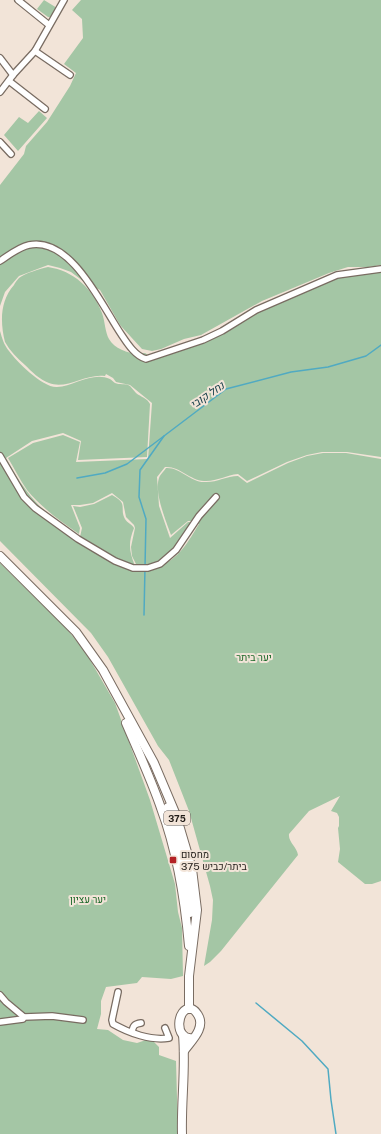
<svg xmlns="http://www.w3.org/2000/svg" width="381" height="1134" viewBox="0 0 381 1134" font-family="'Public Sans',Heebo,sans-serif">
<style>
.green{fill:#a4c6a5}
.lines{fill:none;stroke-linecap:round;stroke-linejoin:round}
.stream{stroke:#50aac2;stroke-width:1.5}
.minor-casing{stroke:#796c62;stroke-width:8}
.primary-casing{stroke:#796c62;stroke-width:10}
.minor{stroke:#fff;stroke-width:5.5}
.primary{stroke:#fff;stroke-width:8}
.poi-dot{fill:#b32226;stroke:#f2e4d8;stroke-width:1.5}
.labels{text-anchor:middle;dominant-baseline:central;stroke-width:4;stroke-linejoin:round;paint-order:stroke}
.shield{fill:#f2e4d8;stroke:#605852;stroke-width:1}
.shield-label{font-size:9px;font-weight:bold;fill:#211c18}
.park-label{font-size:10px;fill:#1b6828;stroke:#f2e4d8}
.poi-label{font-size:10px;fill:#211c18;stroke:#f2e4d8;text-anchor:start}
.water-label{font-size:11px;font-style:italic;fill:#17404b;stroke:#f2e4d8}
</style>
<rect width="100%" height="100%" fill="#f2e4d8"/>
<!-- green -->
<g class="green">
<path d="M44,0l13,8 -7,9h-2l-11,-8z"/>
<path d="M81,0h300v265l-13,2h-20l-19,6 -67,28 -61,34 -17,4 -23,10 -9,2 -10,-2 -22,-24 -20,-35 -17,-9 -12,-9 -11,-4 -12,-3 -29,11 -14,16 -5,14v-121l24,-31 2,-8 21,-24 23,-36 6,-13 -12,-9 19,-26 -1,-19 -10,-9z"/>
<path d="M39,111l8,7 -29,33 -14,-16 15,-18 9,6z"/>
<path d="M48,267c26,4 44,21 54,46 3,8 3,19 7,26 6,11 25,17 36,14l6,4 35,-9 80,-41 65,-28 19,-6 31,-3v187l-34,-5h-25l-15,3 -20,7 -40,19 -9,-7c-12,1 -22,8 -34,7 -15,-1 -24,-15 -39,-14l-8,10 2,29 11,32 18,-16h4l5,3 -19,27 -10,9 -11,5 1,1c21,-8 30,-25 41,-43l-6,-3h-5l-17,14c-5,-14 -17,-42 -12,-57 1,-3 5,-7 7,-10 14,-1 24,14 38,14 12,1 22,-6 34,-6l9,7 41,-20 19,-7 16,-3h23l35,6v422l-9,3h-7l-27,-22 2,-13 -2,-21 1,-2v-9l-2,-4 -6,-2 9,-15 -31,15 -20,23c-1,8 8,13 9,21l-77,96 -11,11 -6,4 8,-46 1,-20 -3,-14 -21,-75 -20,-51 -11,-14 -50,-89 -17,-24 -91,-92v-210c2,7 4,14 9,20 7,10 34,37 48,36 17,-1 36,-16 53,-8 2,1 3,3 5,4 4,2 10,0 15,3 2,2 4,5 6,7 5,4 11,5 14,11l-3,53 -69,3 3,-19 -18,-8 -31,8 -26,17c6,10 12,22 20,32 14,20 34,33 54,47l2,-9 -9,-22 7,1 14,-3 18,-9c17,9 7,13 13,24 2,4 7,5 9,9 -6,15 -5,23 1,38h2l-5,-10 -1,-9 4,-19 -1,-3 -8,-8 -3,-15 -11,-9 -19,10 -13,2h-9l9,23 -1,6c-19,-13 -37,-26 -52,-44 -7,-10 -13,-22 -19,-32l25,-15 30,-8 17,7 -4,20 72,-3 4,-56 -22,-18 -14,-3 -3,-4 -7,-4 -1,2c-19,-3 -38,14 -56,7 -9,-3 -18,-12 -24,-18 -8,-7 -15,-14 -20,-23 -5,-20 -5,-41 9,-57 1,-2 3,-5 5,-7 6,-5 21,-9 29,-11z"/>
<path d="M0,563l67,66 19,24 29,50 35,97 25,84 3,28 4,16 1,48 -12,3 -29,-2 -5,6 -31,4 -5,14v13l-4,15 11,1 15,10 14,3 12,-4 5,3 5,5v8l17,6 2,73h-178z"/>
</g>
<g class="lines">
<!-- stream -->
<g class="stream">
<path d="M77,478l28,-5 22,-9 99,-75 65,-17 37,-5 38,-11 15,-11"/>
<path d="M144,615l2,-96 -7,-22 1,-27 24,-34"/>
<path d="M256,1003l46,38 26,28 3,31 5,34"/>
</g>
<defs>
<g id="minor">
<path d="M18,0l31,25"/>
<path d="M35,51l35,24"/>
<path d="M0,58l13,17"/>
<path d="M9,81l36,28"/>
<path d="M0,92l13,-17 22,-24 29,-51"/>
<path d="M0,142l11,12"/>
<path d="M0,261c9,-6 19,-14 29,-16 42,-9 73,61 92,89 6,9 14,22 25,25l57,-19 19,-9 34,-21 81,-35 44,-6"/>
<path d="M0,456l24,41 11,11 43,31 37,22 18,7h15l12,-4 16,-14 23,-34 17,-19"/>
<path d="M118,992l-6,28 1,4c16,9 38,17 56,14l-4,-10"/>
<path d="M0,995l6,7 18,15"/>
<path d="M0,1022l23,-3 1,-2 28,-1 31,4"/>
<path d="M132,1032c1,-6 2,-8 9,-9"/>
</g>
<g id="primary">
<path d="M0,556l76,76 27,38 51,93 22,52 16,54 5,41 -8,66v33"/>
<path d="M126,723c12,28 25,56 35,85 16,43 24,92 28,138"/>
<path d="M168,807c10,34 20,69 22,106"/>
<path d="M184,1051c7,-10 22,-23 14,-36 -2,-3 -4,-6 -7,-6 -14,-3 -18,32 2,29"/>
<path d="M182,1134c-1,-33 4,-66 1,-99"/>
</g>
</defs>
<!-- minor casing -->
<use href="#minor" class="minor-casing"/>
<!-- primary casing -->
<use href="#primary" class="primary-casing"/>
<!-- minor -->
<use href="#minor" class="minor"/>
<!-- primary -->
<use href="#primary" class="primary"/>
</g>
<!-- markers -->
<rect class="poi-dot" x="169" y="856" width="8" height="8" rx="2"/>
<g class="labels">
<!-- shield labels -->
<rect class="shield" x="164" y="811" width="26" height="14" rx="3"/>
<g class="shield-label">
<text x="177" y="818">375</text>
</g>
<!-- park labels -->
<g class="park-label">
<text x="254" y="657">יער ביתר</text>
<text x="88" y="899">יער עציון</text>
</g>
<!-- poi labels -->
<g class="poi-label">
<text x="181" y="854">מחסום<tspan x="181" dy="12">ביתר/כביש 375</tspan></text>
</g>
<!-- water labels -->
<g class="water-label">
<text transform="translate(207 395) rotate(-34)">נחל קובי</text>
</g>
</g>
</svg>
